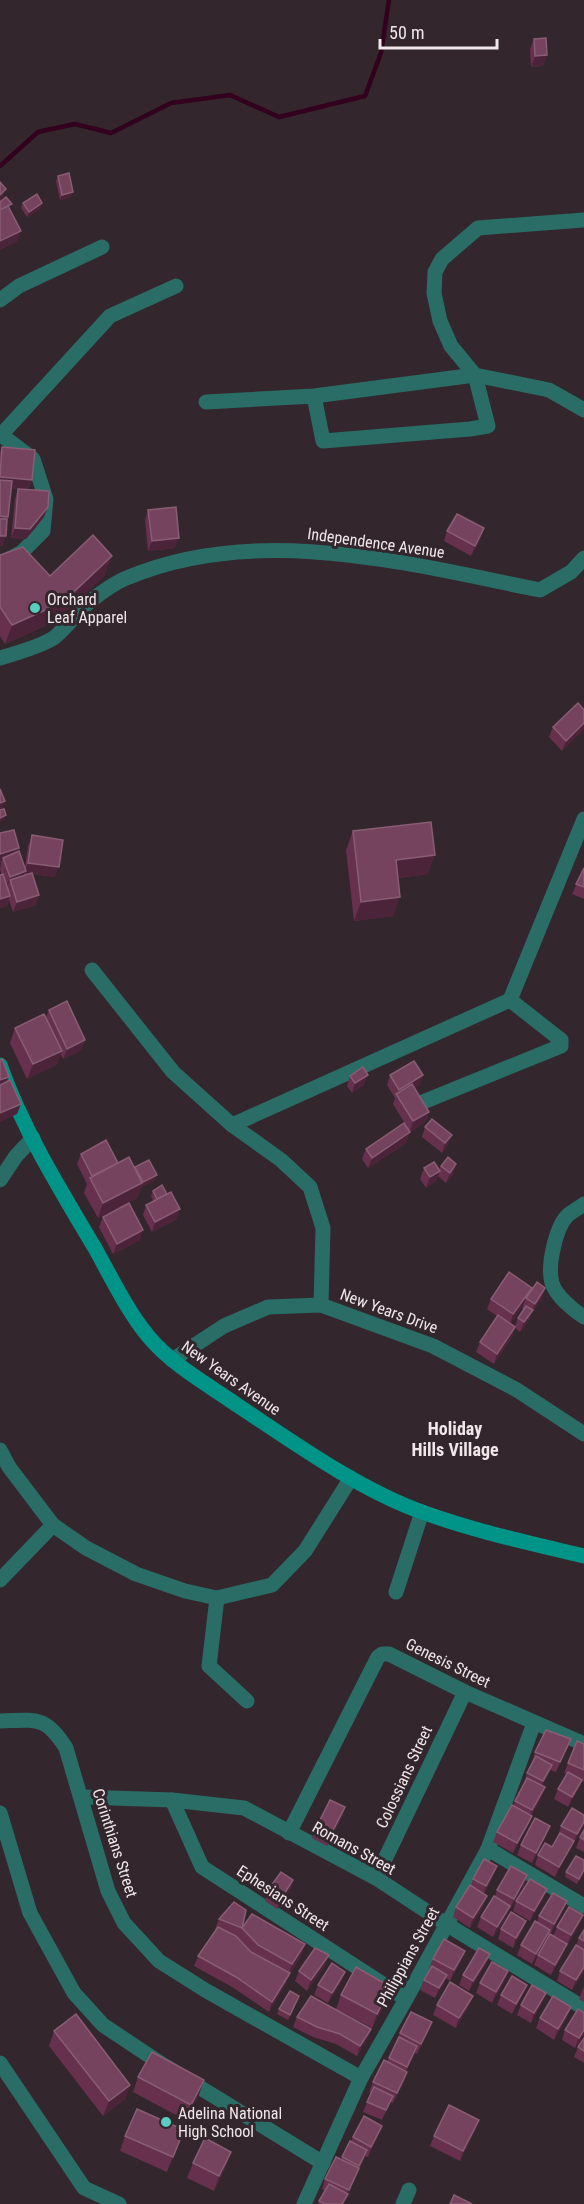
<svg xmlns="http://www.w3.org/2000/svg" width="584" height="2204" viewBox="0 0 584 2204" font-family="'Roboto Condensed',sans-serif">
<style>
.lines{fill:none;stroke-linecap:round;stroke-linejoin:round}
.stream{stroke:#33001d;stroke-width:4.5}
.street{stroke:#296d66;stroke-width:15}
.secondary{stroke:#009387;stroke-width:15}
.wall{fill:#67304d;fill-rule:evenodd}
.shaded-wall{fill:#4c2439}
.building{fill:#76435e;stroke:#895d74;stroke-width:1.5}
.poi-dot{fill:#57cec1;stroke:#33262c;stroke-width:2}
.labels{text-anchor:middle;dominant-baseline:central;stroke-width:6;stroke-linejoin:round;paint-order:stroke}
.street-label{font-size:16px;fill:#f0e7ea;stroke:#33262c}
.poi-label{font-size:16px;fill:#f0e7ea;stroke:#33262c;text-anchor:start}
.neighbourhood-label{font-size:18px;font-weight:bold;fill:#f0e7ea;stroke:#33262c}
</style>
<rect width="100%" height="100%" fill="#33262c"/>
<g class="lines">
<!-- stream -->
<path class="stream" d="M0,166l38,-34 37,-8 36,9 60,-30 59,-8 49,22 86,-21 16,-43 8,-53"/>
<!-- street -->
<g class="street">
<path d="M584,220l-106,8 -36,31 -7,13 -1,21 6,28 11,25 24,29 74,15 35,20"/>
<path d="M0,300l19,-14 83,-39"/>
<path d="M206,402l108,-6 161,-21 13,51 -18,3 -147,12 -9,-45"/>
<path d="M0,434l33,25 13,40 -3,32 -21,21 -22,12"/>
<path d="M1,435l109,-119 66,-30"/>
<path d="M0,658c14,-4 44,-13 55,-21 12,-10 21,-23 32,-33 11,-9 28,-22 42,-27 130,-54 280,-13 411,13l31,-18 13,-14"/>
<path d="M92,970l81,102 59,53 49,35 29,27 13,41 -2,77"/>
<path d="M423,1102l138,-56v-6l-51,-40"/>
<path d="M232,1125l278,-125 74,-181"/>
<path d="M0,1180l16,-24 17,-18"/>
<path d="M584,1204c-5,4 -11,7 -16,11 -12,11 -21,51 -16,68 4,13 21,27 32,34"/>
<path d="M172,1360l52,-34 44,-19 53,-2 112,41 84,44 67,44"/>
<path d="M0,1450l9,17 44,58 33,23 50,26 49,17 32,7 55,-13 33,-34 46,-73"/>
<path d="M0,1580l53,-55"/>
<path d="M396,1592l26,-80"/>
<path d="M217,1598l-8,68 38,35"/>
<path d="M0,1721c36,-1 45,-6 66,27l42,143 16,32 35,38 46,29 156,88"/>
<path d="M82,1797l90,3 72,8 132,70 70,46 138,84"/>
<path d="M172,1800l30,67 204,132"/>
<path d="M0,1813l30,100 44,80 29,32 57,38 163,100"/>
<path d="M289,1833l89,-176 4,-3h7l76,38 119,52"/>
<path d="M488,1849l96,57"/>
<path d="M376,1878l89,-186"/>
<path d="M0,2063l84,125 35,16"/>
<path d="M304,2204l57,-126 45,-79 82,-150 46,-126"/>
<path d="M403,2204l6,-14"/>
</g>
<!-- secondary -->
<path class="secondary" d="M0,1065c23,65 61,126 96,185 16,29 31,60 52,86 24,29 59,48 89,69 56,37 121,84 185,107 52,19 108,31 162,44"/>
</g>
<!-- wall -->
<g class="wall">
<path d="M534,39l13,16 -4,11 -12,1 -1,-18z"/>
<path d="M58,176l13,21 -11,3 -4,-19z"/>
<path d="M23,203l18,5 -14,9 -6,-9z"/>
<path d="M2,447l30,33 -4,10 16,27 -18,22 -15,-1 4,-39 3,-10 -7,-1 -3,29 -5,29h-3v-94z"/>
<path d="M148,510l27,38 -27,3 -3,-31z"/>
<path d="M484,528l-3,10 -10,18 -27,-15 3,-10z"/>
<path d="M0,555l50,21 55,-1 -49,46 -51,23 -5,-8z"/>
<path d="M584,710l-22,41 -13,-14 4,-10z"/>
<path d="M353,831l75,43 -30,4 -5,38 -39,5 -8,-71z"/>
<path d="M0,833l19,15 -2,4 8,16 3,-22 4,-11 23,42 -22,-3 3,31 -23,7 -4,-12 -2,6 -7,2v-33h2l-2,-5 1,-8 -1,1z"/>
<path d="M584,868v31l-12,-5z"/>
<path d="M49,1010l36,30 -4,10 -18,9 -2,-5 -5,11 -29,14 -17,-36 5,-15 31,-11z"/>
<path d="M390,1075h33l-4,10 -5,3 15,24 -4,10 -15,10 -17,-28 2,-6 -8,-13z"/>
<path d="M350,1076l14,9 -12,8 -5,-7z"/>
<path d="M425,1127l23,18 -6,8 -20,-16z"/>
<path d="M410,1132l-4,11 -38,25 -6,-9 4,-10z"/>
<path d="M81,1154l37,9 17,6v-2l20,13 -14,7 -4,11 -39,20 -14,-25 3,-9 -10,-20z"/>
<path d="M441,1166l12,9 -7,8 -8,-7 -2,5 -10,7 -6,-9 4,-11 15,2z"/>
<path d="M153,1191l24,28 -25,13 -9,-17 3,-10 7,-4 -2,-5z"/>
<path d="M103,1217l37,23 -27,14 -14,-27z"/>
<path d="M545,1288l-3,10 -11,16 -2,6 -9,12 -5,-4 -3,9 -18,27 -18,-12 4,-10 17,-26 -10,-7 4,-10 39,-6zM524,1303l-2,6h2l-6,9 -3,8 -4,-3z"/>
<path d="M577,1741l7,3v38l-2,-1 -4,9 -10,17 -14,-8 4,-10 9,-15 -3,-1z"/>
<path d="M567,1749l-11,23 -6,-2 -8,16 3,1 -4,11 -10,18h1l-4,10 -15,27 -20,-11 4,-10 16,-26 11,-22 3,-11 6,-10 -1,-1 3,-10z"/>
<path d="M345,1807l-3,10 -15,29 -15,-8 4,-10z"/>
<path d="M561,1826h22l-28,51 -20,-12 3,-10 14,-8 6,-11z"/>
<path d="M584,1830v22l-8,-4 4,-11z"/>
<path d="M546,1836l-14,27 -15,-8 4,-10z"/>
<path d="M584,1871l-7,13 -12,-7 1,-5z"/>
<path d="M527,1875l-3,10 -14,24h-1l-2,7 -14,21 -16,-10 4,-10 14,-21 2,-6z"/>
<path d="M493,1876l-9,18 3,2 -4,10 -13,22 -17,-11 3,-10 15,-21 2,-7z"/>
<path d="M293,1880l-3,10 -13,19 -12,-8 3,-11z"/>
<path d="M547,1889l-4,10 -13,22 -17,-10 3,-10z"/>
<path d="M567,1901l-4,10 -13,24 -1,-1 -17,30 -15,-9 4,-10 16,-23 2,-6z"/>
<path d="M219,1919l23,9 63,16 -3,10 -12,19 -4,10 -17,29 -37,-25 -38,-21 4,-10 18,-26 -1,-1z"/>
<path d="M526,1921l-4,10 -9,17 -15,-9 3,-10z"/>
<path d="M579,1925l-12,21 -1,-1 -3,9 -12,21 -17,-10 4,-10 15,-19 4,-9z"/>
<path d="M584,1930v41l-12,19 -15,-9 3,-10 16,-26 3,-7z"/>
<path d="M465,1951l-4,10 -11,20 -4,-3 -3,7 -8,13 -15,-8 4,-10 6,-11h-1l4,-10z"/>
<path d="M490,1954l-4,10 -17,27 -10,-6 4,-10z"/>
<path d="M325,1965l-18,26 -12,-10 4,-10z"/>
<path d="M508,1971l-4,11 -12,21 -16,-10 4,-10z"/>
<path d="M345,1972l-4,10 -13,21 -14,-8 4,-10z"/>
<path d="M584,1986v16l-5,-3z"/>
<path d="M391,1987l-5,15 -14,26 -36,-19 5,-14z"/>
<path d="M501,1995h22l-11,19 -15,-9z"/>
<path d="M473,1996l-4,10 -13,22 -23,-13 4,-10z"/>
<path d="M297,2001l-9,19 -11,-6 2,-5z"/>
<path d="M542,2003l-11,20 -14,-8 4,-10z"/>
<path d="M571,2007l-4,10 -13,23 -18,-12 4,-10z"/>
<path d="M297,2017l74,12 -4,10 -10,17 -21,-12 -23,-7 -20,-10z"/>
<path d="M432,2022l-4,10 -11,22 -2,-1 -9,18 1,1 -3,10 -11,21 -3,-1 -8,18 -19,-8 8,-19 -2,-1 4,-10 14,-20 13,-29z"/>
<path d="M565,2030l19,5 -9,13 -13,-8z"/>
<path d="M54,2031l76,54 -5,14 -22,17 -54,-70z"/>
<path d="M584,2038v25l-10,-6 4,-10z"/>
<path d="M138,2077l61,18 -14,25 -52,-28z"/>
<path d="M479,2120l-4,10 -15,31 -30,-15 4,-10z"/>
<path d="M184,2130l-17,42 -47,-21 5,-15z"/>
<path d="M378,2136l-10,21 -3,-1 -21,48h-26l7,-13 -3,-2 3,-10 16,-19 12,-23z"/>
<path d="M231,2152l-5,14 -12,25 -27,-13 6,-15z"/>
</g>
<!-- shaded-wall -->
<g class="shaded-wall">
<path d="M547,55l-4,11 -12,1 4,-11z"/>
<path d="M6,189l-4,10 -2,2v-6z"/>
<path d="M73,192l-2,5 -11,3 2,-5z"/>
<path d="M42,203l-1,5 -14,9 2,-5z"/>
<path d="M21,231l-4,11 -17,8v-9z"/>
<path d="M0,477l32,3 -4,10 -28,-3z"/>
<path d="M48,507l-4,10 -18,22 -15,-1 4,-10z"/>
<path d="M484,528l-3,10 -10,18 4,-10z"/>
<path d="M0,536h6l-3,10h-3z"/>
<path d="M179,538l-4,10 -27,3 4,-10z"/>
<path d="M112,556l-7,19 -49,46 -51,23 7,-19z"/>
<path d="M584,723v7l-22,21 4,-10z"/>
<path d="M5,801l-4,10h-1v-8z"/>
<path d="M6,815l-2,5 -4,2v-4z"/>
<path d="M19,848l-4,11 -12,-1 -2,4 -1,1v-9z"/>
<path d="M435,855l-7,19 -39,5 7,-19z"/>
<path d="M28,863l31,4 -4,10 -30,-4 -3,8 -12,-1 -3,7h-1l4,-10 15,-5z"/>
<path d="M39,895l-3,10 -23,7 4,-10z"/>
<path d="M10,896l-3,10 -7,2v-9z"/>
<path d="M400,897l-7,19 -39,5 7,-19z"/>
<path d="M85,1040l-4,10 -18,9 4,-10z"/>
<path d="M62,1051l-6,14 -29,14 6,-15z"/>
<path d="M368,1075l-4,10 -12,8 3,-10z"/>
<path d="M423,1075l-4,10 -20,13 -2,-3 2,-5z"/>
<path d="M9,1077l-4,10 -5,2v-9z"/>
<path d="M21,1104l-4,10 -17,8v-9z"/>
<path d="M429,1112l-4,10 -15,10 3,-11z"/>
<path d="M410,1132l-4,11 -38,25 4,-10z"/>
<path d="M452,1135l-4,10 -6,8 3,-10z"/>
<path d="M456,1164l-3,11 -7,8 4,-10z"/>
<path d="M440,1171l-4,10 -10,7 4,-11z"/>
<path d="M157,1175l-2,5 -14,7 2,-5z"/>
<path d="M142,1183l-5,15 -39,20 5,-15z"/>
<path d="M180,1209l-3,10 -25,13 3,-10z"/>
<path d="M143,1230l-3,10 -27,14 4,-10z"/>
<path d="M532,1288l-4,10h-2l-2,5 -14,22 3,-11z"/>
<path d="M545,1288l-3,10 -11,16 4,-10z"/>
<path d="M533,1310l-4,10 -9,12 4,-10z"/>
<path d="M515,1327l-3,10 -18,27 3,-10z"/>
<path d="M571,1739l-4,10 -11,23 4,-10z"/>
<path d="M552,1765l-4,10 -8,16 3,-10z"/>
<path d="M582,1780l-4,10 -10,17 4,-10z"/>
<path d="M545,1787l-4,11 -13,22 4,-10z"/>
<path d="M345,1807l-3,10 -15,29 3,-10z"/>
<path d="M532,1816l-4,10 -15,27 4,-10z"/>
<path d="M584,1822l-1,4 -10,18 4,-10z"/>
<path d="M550,1826l-4,10 -14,27 4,-10z"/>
<path d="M574,1841l-4,10 -15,26 4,-10z"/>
<path d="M497,1866l-4,10 -10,20 3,-10z"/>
<path d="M527,1875l-3,10 -14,24 4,-10z"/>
<path d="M293,1880l-3,10 -13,19 4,-10z"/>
<path d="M547,1889l-4,10 -13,22 4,-10z"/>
<path d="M487,1896l-4,10 -13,22 3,-10z"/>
<path d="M567,1901l-4,10 -13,24 4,-11z"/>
<path d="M510,1906l-3,10 -14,21 4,-10z"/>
<path d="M583,1915l-4,10 -12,21 4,-11z"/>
<path d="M526,1921l-4,10 -9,17 3,-10z"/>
<path d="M550,1930l-4,10 -14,24 4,-10z"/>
<path d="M305,1944l-3,10 -13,20 3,-10z"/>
<path d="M567,1944l-4,10 -12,21 4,-10z"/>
<path d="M465,1951l-4,10 -11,20 4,-11z"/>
<path d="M490,1954l-4,10 -17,27 4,-10z"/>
<path d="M329,1955l-4,10 -18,26 4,-11z"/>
<path d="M584,1967v4l-12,19 4,-10z"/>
<path d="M508,1971l-4,11 -12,21 4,-11z"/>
<path d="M345,1972l-4,10 -13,21 4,-10z"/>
<path d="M290,1973l-4,10 -17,29 3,-10z"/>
<path d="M447,1975l-4,10 -8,13 4,-10z"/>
<path d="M527,1985l-4,10 -11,19 4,-10z"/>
<path d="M391,1987l-5,15 -14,26 5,-14z"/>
<path d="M546,1993l-4,10 -11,20 3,-10z"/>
<path d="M473,1996l-4,10 -13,22 3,-10z"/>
<path d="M571,2007l-4,10 -13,23 4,-11z"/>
<path d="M432,2022l-4,10 -11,22 4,-10z"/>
<path d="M371,2029l-4,10 -10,17 3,-10z"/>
<path d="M584,2030v5l-9,13 4,-10z"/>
<path d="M417,2046l-3,10 -10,21 3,-10z"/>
<path d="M407,2072l-3,10 -11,21 4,-10z"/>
<path d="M204,2080l-5,15 -14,25 6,-15z"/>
<path d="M130,2085l-5,14 -22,17 6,-15z"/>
<path d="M479,2120l-4,10 -15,31 3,-10z"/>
<path d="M382,2126l-4,10 -10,21 3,-10z"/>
<path d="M184,2130l-5,15 -12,27 6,-15z"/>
<path d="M367,2150l-23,54h-2l17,-38z"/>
<path d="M231,2152l-5,14 -12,25 5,-15z"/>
</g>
<!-- building -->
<g class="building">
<path d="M546,38l1,17 -12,1 -1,-17z"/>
<path d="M69,173l4,19 -11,3 -4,-19z"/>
<path d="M0,182l6,7 -6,6z"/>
<path d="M37,194l5,9 -13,9 -6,-9z"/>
<path d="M6,197l6,7 -12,6v-8z"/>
<path d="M8,206l13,25 -21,10v-31z"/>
<path d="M2,447l33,3 -3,30 -32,-3z"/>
<path d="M0,480l12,1 -4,36 -8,-1z"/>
<path d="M18,489l31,2 -1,16 -18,22 -15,-1z"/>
<path d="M176,507l3,31 -27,3 -4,-31z"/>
<path d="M457,514l27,14 -9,18 -28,-15z"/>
<path d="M0,519h7l-1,17h-6z"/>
<path d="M93,535l19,21 -49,46 -51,23 -12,-18v-52l23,-8 27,29z"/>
<path d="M578,703l6,7v13l-18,18 -13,-14z"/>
<path d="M0,789l5,12 -5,2z"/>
<path d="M4,809l2,6 -6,3v-8z"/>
<path d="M431,822l4,33 -39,5 4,37 -39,5 -8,-71z"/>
<path d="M14,830l5,18 -19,6v-21z"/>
<path d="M32,835l31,5 -4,27 -31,-4z"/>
<path d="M19,851l7,20 -16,6 -7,-19z"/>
<path d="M584,868v19l-8,-3z"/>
<path d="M32,873l7,22 -22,7 -7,-22z"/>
<path d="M3,874l7,22 -10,3v-24z"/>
<path d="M67,1001l18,39 -18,9 -18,-39z"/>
<path d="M44,1014l18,37 -29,13 -18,-36z"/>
<path d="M2,1059l7,18 -9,3v-20z"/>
<path d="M414,1061l9,14 -24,15 -9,-15z"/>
<path d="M363,1067l5,8 -13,8 -5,-7z"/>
<path d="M10,1080l11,24 -21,9v-28z"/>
<path d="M412,1084l17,28 -16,9 -17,-27z"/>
<path d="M432,1119l20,16 -7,8 -20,-16z"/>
<path d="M404,1123l6,9 -38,26 -6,-9z"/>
<path d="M106,1140l12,23 -26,13 -11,-22z"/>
<path d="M129,1157l13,26 -39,20 -13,-25z"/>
<path d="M448,1157l8,7 -6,9 -9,-7z"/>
<path d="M149,1160l8,15 -14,7 -8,-15z"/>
<path d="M434,1162l6,9 -10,6 -6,-9z"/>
<path d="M162,1185l5,9 -10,5 -4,-8z"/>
<path d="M171,1192l9,17 -25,13 -9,-17z"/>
<path d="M129,1203l14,27 -26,14 -14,-27z"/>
<path d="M509,1272l23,16 -19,26 -22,-15z"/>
<path d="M537,1282l8,6 -10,16 -9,-6z"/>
<path d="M526,1306l7,4 -9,12 -6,-4z"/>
<path d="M498,1315l17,12 -18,27 -17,-12z"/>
<path d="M546,1730l25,9 -11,23 -25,-10z"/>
<path d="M577,1741l7,3v26l-16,-7z"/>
<path d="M536,1756l16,9 -9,16 -16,-8z"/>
<path d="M568,1772l14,8 -10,17 -14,-8z"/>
<path d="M527,1778l18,9 -13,23 -17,-9z"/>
<path d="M330,1800l15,7 -15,29 -14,-8z"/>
<path d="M512,1805l20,11 -15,27 -20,-11z"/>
<path d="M572,1808l12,7v7l-7,12 -16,-8z"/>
<path d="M535,1818l15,8 -14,27 -15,-8z"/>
<path d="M584,1830v10l-4,-3z"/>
<path d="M560,1833l14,8 -15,26 -21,-12 7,-12 7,4z"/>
<path d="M576,1856l8,4v10l-5,9 -13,-7z"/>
<path d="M484,1859l13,7 -11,20 -13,-7z"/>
<path d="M511,1866l16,9 -13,24 -17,-9z"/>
<path d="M281,1872l12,8 -12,19 -13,-9z"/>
<path d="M530,1879l17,10 -13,22 -18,-10z"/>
<path d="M470,1885l17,11 -14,22 -17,-11z"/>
<path d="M553,1893l14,8 -13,23 -15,-8z"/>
<path d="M494,1896l16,10 -13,21 -16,-10z"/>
<path d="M234,1902l12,8 -4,18 -23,-9z"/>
<path d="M569,1907l14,8 -12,20 -14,-8z"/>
<path d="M511,1912l15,9 -10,17 -15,-9z"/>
<path d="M252,1914l53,30 -13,20 -34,-19 -16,-17z"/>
<path d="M535,1921l15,9 -14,24 -15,-9z"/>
<path d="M218,1927l18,9 15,16 39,21 -18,29 -36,-25 -38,-21z"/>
<path d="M584,1930v11l-5,-3z"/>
<path d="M550,1934l17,10 -12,21 -17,-10z"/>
<path d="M444,1939l21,12 -11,19 -21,-11z"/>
<path d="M576,1945l8,5v17l-8,13 -16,-9z"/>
<path d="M315,1948l14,7 -18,25 -12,-9z"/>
<path d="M479,1948l11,6 -17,27 -10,-6z"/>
<path d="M492,1962l16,9 -12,21 -16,-9z"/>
<path d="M332,1963l13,9 -13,21 -14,-8z"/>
<path d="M432,1966l15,9 -8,13 -15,-8z"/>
<path d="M356,1967l35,20 -14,27 -36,-19z"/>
<path d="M512,1976l15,9 -11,19 -15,-9z"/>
<path d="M450,1982l23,14 -14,22 -22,-13z"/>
<path d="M532,1985l14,8 -12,20 -13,-8z"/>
<path d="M290,1991l9,5 -9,19 -11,-6z"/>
<path d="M311,1996l60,33 -11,17 -20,-12 -23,-7 -20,-10z"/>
<path d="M553,1996l18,11 -13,22 -18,-11z"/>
<path d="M578,2009l6,4v17l-5,8 -14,-8z"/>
<path d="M411,2012l21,10 -11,22 -21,-11z"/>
<path d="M76,2014l54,71 -21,16 -55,-70z"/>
<path d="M399,2037l18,9 -10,21 -18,-9z"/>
<path d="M584,2038v13l-6,-4z"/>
<path d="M152,2052l52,28 -13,25 -53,-28z"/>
<path d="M384,2060l23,12 -10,21 -24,-11z"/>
<path d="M374,2087l19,9 -7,14 -19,-8z"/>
<path d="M449,2105l30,15 -16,31 -29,-15z"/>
<path d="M137,2109l47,21 -11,27 -48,-21z"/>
<path d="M364,2116l18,10 -11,21 -18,-10z"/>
<path d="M205,2138l26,14 -12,24 -26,-13z"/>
<path d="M350,2141l17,9 -8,16 -17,-9z"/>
<path d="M336,2157l23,11 -10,22 -24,-11z"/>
<path d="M329,2184l19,10 -6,10h-17l-6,-3z"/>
<path d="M454,2195l18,9h-22z"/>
</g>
<!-- markers -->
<g class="poi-dot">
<circle cx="35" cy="608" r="6"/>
<circle cx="166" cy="2122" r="6"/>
</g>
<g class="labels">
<!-- street labels -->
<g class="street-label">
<text transform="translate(376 543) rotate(8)">Independence Avenue</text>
<text transform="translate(389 1311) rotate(20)">New Years Drive</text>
<text transform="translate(231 1378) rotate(35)">New Years Avenue</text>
<text transform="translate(448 1663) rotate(26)">Genesis Street</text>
<text transform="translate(404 1777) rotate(-65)">Colossians Street</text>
<text transform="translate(115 1843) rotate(72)">Corinthians Street</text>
<text transform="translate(354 1848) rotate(29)">Romans Street</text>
<text transform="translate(283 1898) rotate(33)">Ephesians Street</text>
<text transform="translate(408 1957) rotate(-61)">Philippians Street</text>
</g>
<!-- poi labels -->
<g class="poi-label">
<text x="47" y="599">Orchard<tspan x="47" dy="18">Leaf Apparel</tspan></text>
<text x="178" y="2113">Adelina National<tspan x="178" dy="18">High School</tspan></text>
</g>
<!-- neighbourhood labels -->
<g class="neighbourhood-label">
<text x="455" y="1428">Holiday<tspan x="455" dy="21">Hills Village</tspan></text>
</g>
</g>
<!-- scale -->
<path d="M380 39v9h117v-9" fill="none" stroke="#f0e7ea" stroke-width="3"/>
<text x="389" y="39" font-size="18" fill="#f0e7ea" stroke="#33262c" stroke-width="4.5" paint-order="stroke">50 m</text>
</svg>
